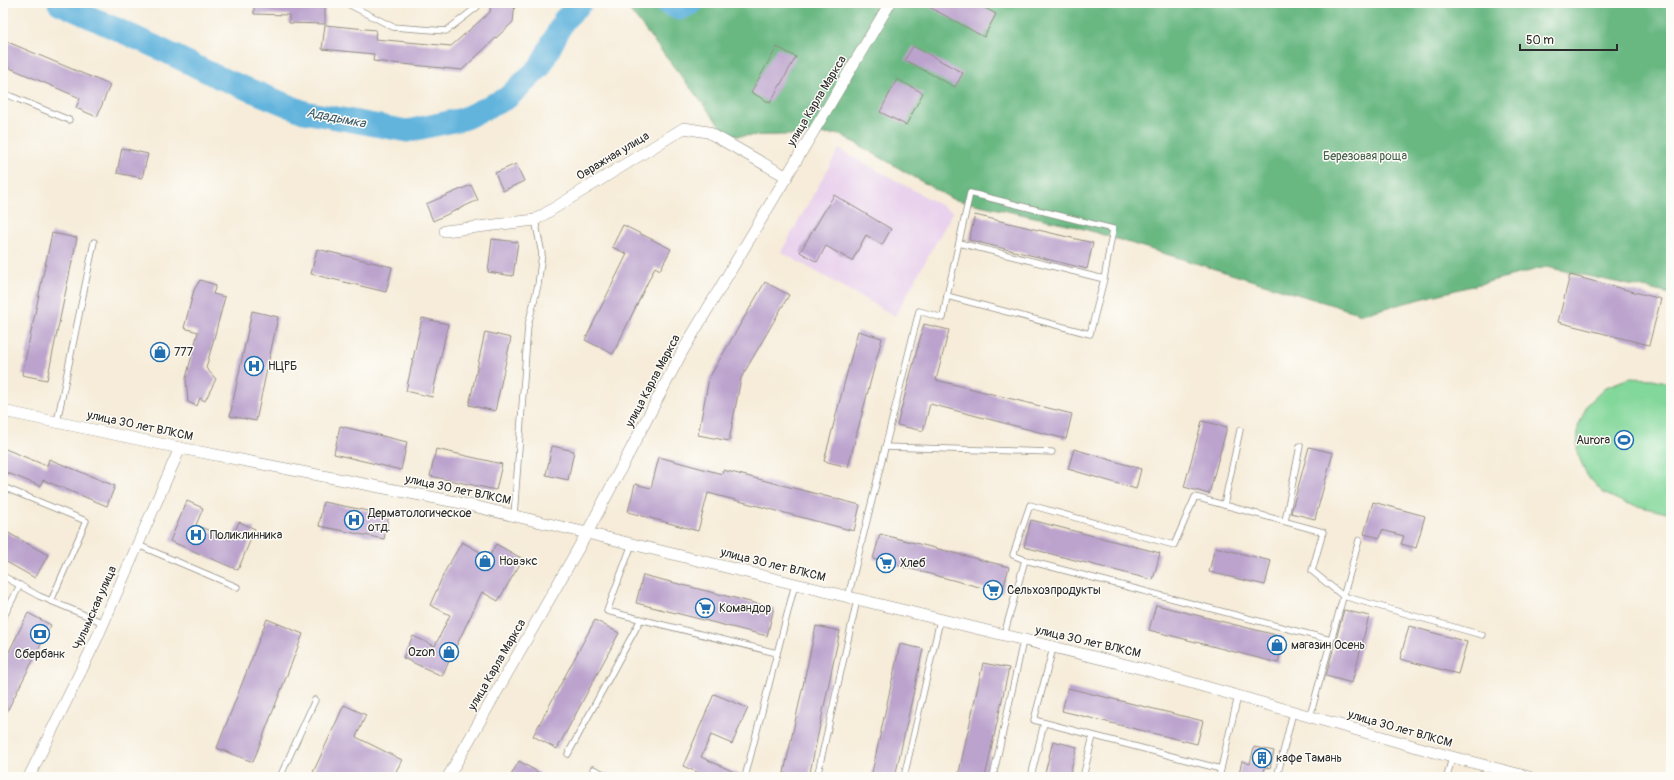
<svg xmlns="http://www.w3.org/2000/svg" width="1674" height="780" viewBox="0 0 1674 780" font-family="Pangolin,sans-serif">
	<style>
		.built { fill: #e9d2ed }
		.green { fill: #82d79a; stroke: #568162 }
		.forest { fill: #69b882; stroke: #4a7256 }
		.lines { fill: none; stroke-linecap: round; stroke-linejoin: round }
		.river { stroke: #62b4dd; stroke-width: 23 }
		.building { fill: #bba3cd }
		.service-casing { stroke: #908c82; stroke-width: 7 }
		.minor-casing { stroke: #908c82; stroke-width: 12 }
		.service { stroke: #fff; stroke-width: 5.5 }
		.minor { stroke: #fff; stroke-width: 11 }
		.labels { text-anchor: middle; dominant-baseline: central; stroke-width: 3; stroke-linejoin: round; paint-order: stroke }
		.street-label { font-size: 12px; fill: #2b2b2b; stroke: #fdfcf7 }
		.park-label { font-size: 12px; fill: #455f4c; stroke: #fdfcf7 }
		.poi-label { font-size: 12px; fill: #2b2b2b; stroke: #fdfcf7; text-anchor: start }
		.water-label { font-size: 13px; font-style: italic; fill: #3e5b69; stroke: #fdfcf7 }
	</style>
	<rect width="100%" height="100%" fill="#fdfcf7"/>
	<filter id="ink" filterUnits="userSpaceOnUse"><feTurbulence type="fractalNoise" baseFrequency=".025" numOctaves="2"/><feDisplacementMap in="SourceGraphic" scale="8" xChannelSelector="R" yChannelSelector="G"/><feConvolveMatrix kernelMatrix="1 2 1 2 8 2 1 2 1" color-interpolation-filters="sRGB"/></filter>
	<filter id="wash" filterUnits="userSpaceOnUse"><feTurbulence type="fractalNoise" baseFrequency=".012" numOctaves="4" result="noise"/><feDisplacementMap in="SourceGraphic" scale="16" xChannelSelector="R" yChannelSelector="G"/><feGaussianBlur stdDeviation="0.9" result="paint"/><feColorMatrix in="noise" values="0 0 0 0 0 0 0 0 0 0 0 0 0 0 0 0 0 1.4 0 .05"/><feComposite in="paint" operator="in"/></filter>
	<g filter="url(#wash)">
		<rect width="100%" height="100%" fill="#f6ecd9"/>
		<polygon class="built" points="839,149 953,212 895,316 781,252"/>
		<polygon class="green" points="1629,378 1653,379 1671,383 1671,514 1625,503 1603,493 1586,474 1577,452 1578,427 1587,405 1606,387"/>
		<polygon class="forest" points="624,3 1671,3 1671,294 1546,267 1362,314 1071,225 952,199 840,134 728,136"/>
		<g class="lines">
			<g class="river">
				<polyline points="59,3 156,47 218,77 304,112 407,131 463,119 507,98 540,67 564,20 581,3"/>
				<polyline points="666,3 679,9 692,3"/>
			</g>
		</g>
		<g id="blocks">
			<g class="building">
				<polygon points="254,3 325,3 325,24 289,23 289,15 254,14"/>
				<polygon points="491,3 515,3 513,22 462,70 373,61 374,54 322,49 325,25 376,30 375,39 451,46 490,12"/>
				<polygon points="922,3 976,3 996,14 984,37"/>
				<polygon points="3,40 110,85 97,117 76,108 80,98 3,65"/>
				<polygon points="913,46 963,73 955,87 905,60"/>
				<polygon points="777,47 796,57 770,103 751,92"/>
				<polygon points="897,79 923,93 906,125 880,112"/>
				<polygon points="122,148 148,154 142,178 117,173"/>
				<polygon points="516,164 524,181 503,191 495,173"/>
				<polygon points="471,185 478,200 433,221 426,204"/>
				<polygon points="834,195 891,229 882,245 866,235 852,261 826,246 817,262 800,252"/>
				<polygon points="975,215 1093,243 1087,269 969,240"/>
				<polygon points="623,225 671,249 660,270 655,267 613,354 585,340 627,254 612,247"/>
				<polygon points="52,233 77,238 47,380 22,375"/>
				<polygon points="492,239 518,242 513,276 488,272"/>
				<polygon points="317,249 392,267 386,292 311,274"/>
				<polygon points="1570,275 1661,299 1649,345 1558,322"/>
				<polygon points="200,280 216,285 213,294 225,297 206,368 216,379 205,401 200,398 197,406 188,402 186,378 198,332 184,328 194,290"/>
				<polygon points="765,282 789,295 741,378 729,441 698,435 709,378"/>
				<polygon points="252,311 278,317 256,421 230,416"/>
				<polygon points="422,318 448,324 432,397 406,391"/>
				<polygon points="924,324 949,330 936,380 1072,414 1066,439 930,404 923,431 897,425"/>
				<polygon points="858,331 882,338 848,467 824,461"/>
				<polygon points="485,332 511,338 495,411 469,405"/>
				<polygon points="1202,421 1227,427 1209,494 1184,487"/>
				<polygon points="340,426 407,442 401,470 334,454"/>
				<polygon points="552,446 574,451 568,480 546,475"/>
				<polygon points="1309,447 1333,453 1315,519 1291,513"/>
				<polygon points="3,448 47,466 49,459 115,486 107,506 43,480 40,486 3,471"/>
				<polygon points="436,449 502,464 496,490 430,476"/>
				<polygon points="1074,449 1141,469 1136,489 1068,469"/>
				<polygon points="659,457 722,474 723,470 860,505 854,531 708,493 698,531 628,512 635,484 651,488"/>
				<polygon points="187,501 203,508 196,525 231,540 239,522 255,529 238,570 170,541"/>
				<polygon points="323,502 389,515 384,539 319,526"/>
				<polygon points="1373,502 1425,516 1416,548 1401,544 1404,536 1382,530 1380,538 1364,534"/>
				<polygon points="1031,520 1160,553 1153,580 1024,547"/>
				<polygon points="3,530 48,555 35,578 3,560"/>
				<polygon points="880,534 1009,567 1002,593 873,559"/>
				<polygon points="462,542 489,557 496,544 523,559 498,601 482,592 442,676 403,658 413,636 435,646 450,615 430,605 445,571"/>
				<polygon points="1215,547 1271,561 1265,585 1209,572"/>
				<polygon points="643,575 774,608 767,636 636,603"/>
				<polygon points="1156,605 1284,637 1278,663 1149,630"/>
				<polygon points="1344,610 1369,616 1352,683 1326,676"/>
				<polygon points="28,613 51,625 3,719 3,664"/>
				<polygon points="267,619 303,634 253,762 217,748"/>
				<polygon points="595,620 619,633 557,749 533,736"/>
				<polygon points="816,626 840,631 809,777 783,777"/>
				<polygon points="1409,626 1467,642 1458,674 1400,659"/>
				<polygon points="900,644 923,649 895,777 871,777"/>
				<polygon points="983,663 1009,668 985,777 958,777"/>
				<polygon points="1068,688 1203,721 1197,744 1062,711"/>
				<polygon points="714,694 748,708 732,744 711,735 701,757 741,775 741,777 708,777 683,766"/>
				<polygon points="344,705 366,715 356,737 402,760 393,777 311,777"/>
				<polygon points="1053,741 1077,747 1069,777 1044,777"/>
				<polygon points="1254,747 1274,751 1270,768 1265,767 1263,777 1238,777 1242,761 1250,764"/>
				<polygon points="519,761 546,777 510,777"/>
			</g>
		</g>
	</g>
	<g filter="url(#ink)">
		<use href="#blocks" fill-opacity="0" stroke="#908c82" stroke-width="1"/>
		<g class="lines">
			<defs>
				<g id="service">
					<polyline points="346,3 393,27 446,31 477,7 477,3"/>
					<polyline points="3,93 69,120"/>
					<polyline points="959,243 1104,279 1090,334 947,296 970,193 1113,229 1104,279"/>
					<polyline points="57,422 94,242"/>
					<polyline points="885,447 1052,452"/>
					<polyline points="3,487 86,521 51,601"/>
					<polyline points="1224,505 1240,430"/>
					<polyline points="514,516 528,325 538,285 542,254 535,220"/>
					<polyline points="1285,521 1300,446"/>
					<polyline points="632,544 607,611 777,653"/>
					<polyline points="138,545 237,587"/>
					<polyline points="1025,560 1331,640"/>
					<polyline points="3,576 39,596 104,623"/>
					<polyline points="848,597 919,311 943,318 947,296"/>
					<polyline points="3,618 20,585"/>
					<polyline points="1004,635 1025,560 1013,555 1030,505 1174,545 1195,497 1323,532 1312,571 1343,596 1482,635"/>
					<polyline points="1053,648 1034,720 1221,769"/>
					<polyline points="1310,716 1359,540"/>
					<polyline points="568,754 641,619"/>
					<polyline points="593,769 610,777"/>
					<polyline points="280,777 315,700"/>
					<polyline points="745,777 795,584"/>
					<polyline points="817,777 857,600"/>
					<polyline points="904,777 940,620"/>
					<polyline points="993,777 1023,641"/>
					<polyline points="1031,777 1044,723"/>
					<polyline points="1083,777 1093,736"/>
					<polyline points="1219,777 1238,696"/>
					<polyline points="1277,777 1293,712"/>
					<polyline points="1447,777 1452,757"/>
				</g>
				<g id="minor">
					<polyline points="445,231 535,220 684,128 708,132 787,177"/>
					<polyline points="3,411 180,448 456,502 587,533 1143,669 1452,757 1529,777"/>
					<polyline points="29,777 96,640 180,448"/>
					<polyline points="448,777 587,533 682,352 890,3"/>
				</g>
			</defs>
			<use href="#service" class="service-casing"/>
			<use href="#minor" class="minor-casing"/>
			<use href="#service" class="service"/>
			<use href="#minor" class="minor"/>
		</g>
	</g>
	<defs>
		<symbol id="shop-ring" viewBox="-11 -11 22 22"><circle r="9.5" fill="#fdfcf7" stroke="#1f6fb2" stroke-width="1.5"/><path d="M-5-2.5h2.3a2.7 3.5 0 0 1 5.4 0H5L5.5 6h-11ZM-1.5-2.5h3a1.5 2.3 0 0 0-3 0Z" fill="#1f6fb2"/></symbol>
		<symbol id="hospital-ring" viewBox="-11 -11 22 22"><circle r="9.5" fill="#fdfcf7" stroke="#1f6fb2" stroke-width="1.5"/><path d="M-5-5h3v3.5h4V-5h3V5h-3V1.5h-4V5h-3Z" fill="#1f6fb2"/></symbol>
		<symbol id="stadium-ring" viewBox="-11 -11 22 22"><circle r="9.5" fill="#fdfcf7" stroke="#1f6fb2" stroke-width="1.5"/><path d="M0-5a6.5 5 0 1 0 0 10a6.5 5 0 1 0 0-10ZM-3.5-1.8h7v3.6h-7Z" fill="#1f6fb2"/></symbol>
		<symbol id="supermarket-ring" viewBox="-11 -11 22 22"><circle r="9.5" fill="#fdfcf7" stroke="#1f6fb2" stroke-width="1.5"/><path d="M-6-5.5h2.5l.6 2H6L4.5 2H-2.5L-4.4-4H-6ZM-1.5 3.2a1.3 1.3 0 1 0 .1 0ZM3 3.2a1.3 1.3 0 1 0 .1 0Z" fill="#1f6fb2"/></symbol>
		<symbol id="bank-ring" viewBox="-11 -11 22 22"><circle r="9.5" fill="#fdfcf7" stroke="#1f6fb2" stroke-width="1.5"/><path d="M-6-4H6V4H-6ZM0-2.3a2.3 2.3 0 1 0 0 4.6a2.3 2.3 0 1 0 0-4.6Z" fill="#1f6fb2"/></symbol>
		<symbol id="building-ring" viewBox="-11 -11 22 22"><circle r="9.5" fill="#fdfcf7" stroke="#1f6fb2" stroke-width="1.5"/><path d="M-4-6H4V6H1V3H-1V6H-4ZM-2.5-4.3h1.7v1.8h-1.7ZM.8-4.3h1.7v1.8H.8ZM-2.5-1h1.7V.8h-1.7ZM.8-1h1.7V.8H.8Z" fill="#1f6fb2"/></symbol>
	</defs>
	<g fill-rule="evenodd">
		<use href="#shop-ring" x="149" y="341" width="22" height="22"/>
		<use href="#hospital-ring" x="243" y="355" width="22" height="22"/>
		<use href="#stadium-ring" x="1613" y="429" width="22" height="22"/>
		<use href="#hospital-ring" x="343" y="509" width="22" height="22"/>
		<use href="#hospital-ring" x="185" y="524" width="22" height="22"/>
		<use href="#shop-ring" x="474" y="550" width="22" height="22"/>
		<use href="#supermarket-ring" x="875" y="552" width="22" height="22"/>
		<use href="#supermarket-ring" x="982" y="579" width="22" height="22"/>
		<use href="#supermarket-ring" x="694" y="597" width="22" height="22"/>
		<use href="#bank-ring" x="29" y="623" width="22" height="22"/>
		<use href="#shop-ring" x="1266" y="634" width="22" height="22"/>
		<use href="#shop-ring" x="438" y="641" width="22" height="22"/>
		<use href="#building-ring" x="1251" y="747" width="22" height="22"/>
	</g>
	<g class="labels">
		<g class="street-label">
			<text transform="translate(817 101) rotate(-59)">улица Карла Маркса</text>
			<text transform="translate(613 156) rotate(-31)">Овражная улица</text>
			<text transform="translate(653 381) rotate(-62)">улица Карла Маркса</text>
			<text transform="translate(140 426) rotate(12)">улица 30 лет ВЛКСМ</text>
			<text transform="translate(458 490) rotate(12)">улица 30 лет ВЛКСМ</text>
			<text transform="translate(773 565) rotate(14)">улица 30 лет ВЛКСМ</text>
			<text transform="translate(95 608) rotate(-66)">Чулымская улица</text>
			<text transform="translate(1088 642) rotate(13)">улица 30 лет ВЛКСМ</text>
			<text transform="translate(497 665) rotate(-60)">улица Карла Маркса</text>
			<text transform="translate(1400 729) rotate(16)">улица 30 лет ВЛКСМ</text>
		</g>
		<g class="park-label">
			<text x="1365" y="156">Березовая роща</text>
		</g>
		<g class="poi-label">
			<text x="174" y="352">777</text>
			<text x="268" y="366">НЦРБ</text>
			<text x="1610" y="440" text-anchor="end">Aurora</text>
			<text x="368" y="513">Дерматологическое<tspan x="368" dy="14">отд.</tspan></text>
			<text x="210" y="535">Поликлинника</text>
			<text x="499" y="561">Новэкс</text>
			<text x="900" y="563">Хлеб</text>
			<text x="1007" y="590">Сельхозпродукты</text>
			<text x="719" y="608">Командор</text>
			<text x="1291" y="645">магазин Осень</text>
			<text x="435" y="652" text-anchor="end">Ozon</text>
			<text x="40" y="654" text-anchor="middle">Сбербанк</text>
			<text x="1276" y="758">кафе Тамань</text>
		</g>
		<g class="water-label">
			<text transform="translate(336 118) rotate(11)">Ададымка</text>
		</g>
	</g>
	<rect width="1674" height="780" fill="none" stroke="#fdfcf7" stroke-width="16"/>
	<path d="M1520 44v6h97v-6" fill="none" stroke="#2b2b2b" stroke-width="2"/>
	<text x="1526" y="44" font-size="12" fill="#2b2b2b" stroke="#fdfcf7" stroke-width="3" paint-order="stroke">50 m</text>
</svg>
